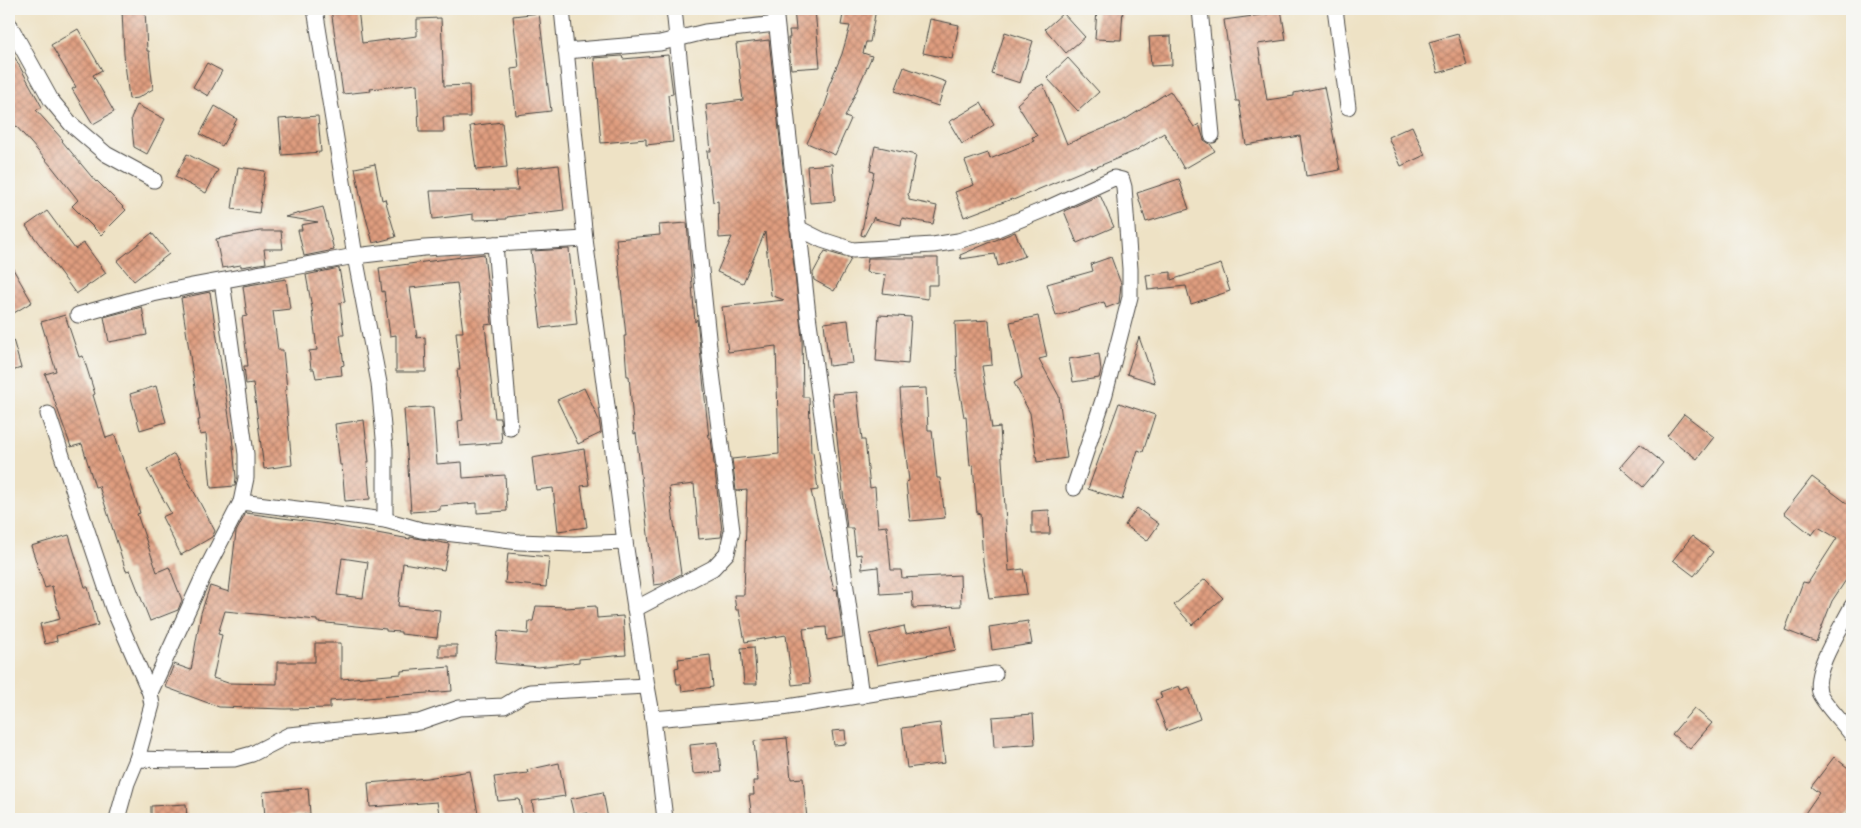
<svg xmlns="http://www.w3.org/2000/svg" width="1861" height="828" viewBox="0 0 1861 828" font-family="'Architects Daughter',sans-serif">
	<style>
		.building { fill: url(#building-cross-hatch); fill-rule: evenodd }
		.lines { fill: none; stroke-linecap: round; stroke-linejoin: round }
		.minor-casing { stroke: #484642; stroke-width: 17 }
		.minor { stroke: #fff; stroke-width: 15 }
	</style>
	<defs>
		<pattern id="building-cross-hatch" width="8" height="8" patternUnits="userSpaceOnUse" patternTransform="scale(1.25)"><rect width="8" height="8" fill="#df9d7f"/><path d="M0 0l8 8M0 8l8-8" fill="none" stroke="#b58068"/></pattern>
	</defs>
	<rect width="100%" height="100%" fill="#f6f6f2"/>
	<filter id="ink" filterUnits="userSpaceOnUse"><feTurbulence type="fractalNoise" baseFrequency=".02" numOctaves="2"/><feDisplacementMap in="SourceGraphic" scale="10" xChannelSelector="R" yChannelSelector="G"/><feConvolveMatrix kernelMatrix="1 2 1 2 8 2 1 2 1" color-interpolation-filters="sRGB"/></filter>
	<filter id="wash" filterUnits="userSpaceOnUse"><feTurbulence type="fractalNoise" baseFrequency=".0096" numOctaves="4" result="noise"/><feDisplacementMap in="SourceGraphic" scale="20" xChannelSelector="R" yChannelSelector="G"/><feGaussianBlur stdDeviation="1.12" result="paint"/><feColorMatrix in="noise" values="0 0 0 0 0 0 0 0 0 0 0 0 0 0 0 0 0 1.4 0 .05"/><feComposite in="paint" operator="in"/></filter>
	<g filter="url(#wash)">
		<rect width="100%" height="100%" fill="#eee2c5"/>
		<g id="blocks">
			<g class="building">
				<polygon points="145,9 147,51 149,51 153,89 138,98 129,99 124,54 122,10"/>
				<polygon points="331,9 358,9 362,43 417,36 417,19 441,18 444,86 469,85 470,117 443,117 444,132 419,132 417,84 370,89 371,91 343,94"/>
				<polygon points="794,9 815,9 820,67 791,69 788,38 790,38 789,30 796,30"/>
				<polygon points="844,9 876,9 870,42 866,42 863,53 872,56 845,117 851,119 835,155 807,143 824,108 829,93 827,92 829,85 842,54 850,26 841,25"/>
				<polygon points="1097,9 1123,9 1121,40 1095,39"/>
				<polygon points="1267,9 1281,9 1286,40 1258,44 1267,100 1294,96 1294,93 1324,87 1340,170 1306,176 1300,136 1246,145 1239,101 1236,101 1224,20 1268,14"/>
				<polygon points="539,13 551,111 516,115 511,69 519,68 513,16"/>
				<polygon points="1063,13 1085,37 1066,53 1045,29"/>
				<polygon points="930,19 959,25 952,59 923,53"/>
				<polygon points="78,29 102,70 93,75 114,112 93,124 72,89 76,87 51,45"/>
				<polygon points="1005,32 1033,41 1020,83 992,74"/>
				<polygon points="1458,34 1467,65 1438,73 1429,42"/>
				<polygon points="1171,36 1172,65 1151,66 1149,37"/>
				<polygon points="769,40 802,338 803,397 809,397 811,453 813,452 818,490 811,491 834,590 837,589 843,637 827,640 826,627 803,629 810,683 792,685 786,635 745,642 739,610 736,610 734,595 744,595 747,490 736,491 732,459 779,454 776,346 728,352 722,307 784,300 771,295 765,232 743,283 717,272 732,237 719,238 718,201 713,202 707,151 711,151 706,105 743,100 736,44"/>
				<polygon points="9,47 42,107 36,110 63,140 62,141 96,182 97,181 126,210 101,235 72,206 78,200 52,167 9,118"/>
				<polygon points="668,55 673,94 668,95 673,142 646,145 646,139 601,143 594,58 622,56 623,59"/>
				<polygon points="1068,58 1099,92 1078,111 1047,78"/>
				<polygon points="207,63 222,71 208,96 193,87"/>
				<polygon points="904,67 946,82 938,106 895,91"/>
				<polygon points="1043,84 1067,144 1126,119 1170,91 1194,127 1199,124 1204,140 1210,144 1215,151 1184,169 1164,133 1135,151 1092,169 1092,167 1013,200 1012,199 964,217 955,192 974,185 965,161 988,153 990,159 1034,141 1032,137 1037,136 1017,104 1034,89"/>
				<polygon points="981,103 994,125 962,144 949,122"/>
				<polygon points="137,105 165,119 147,154 134,147 131,118"/>
				<polygon points="215,106 237,119 222,146 200,134"/>
				<polygon points="318,116 321,152 282,155 279,119"/>
				<polygon points="502,122 507,167 476,170 470,126"/>
				<polygon points="1412,126 1425,155 1401,166 1388,137"/>
				<polygon points="875,146 916,155 908,195 909,196 909,200 937,206 933,224 902,218 901,225 874,219 874,217 864,236 861,235 874,172 870,171"/>
				<polygon points="187,154 218,170 206,193 175,177"/>
				<polygon points="375,164 382,200 385,199 396,237 373,243 361,200 355,168"/>
				<polygon points="832,164 835,201 810,203 807,166"/>
				<polygon points="559,165 564,210 507,217 507,219 473,220 473,214 433,219 430,191 518,190 516,170"/>
				<polygon points="238,167 265,171 259,213 232,209"/>
				<polygon points="1179,179 1189,209 1146,222 1137,193"/>
				<polygon points="1100,195 1114,227 1077,243 1064,211"/>
				<polygon points="323,207 334,250 304,256 298,230 302,230 301,225 318,222 285,217"/>
				<polygon points="47,211 75,249 84,243 106,273 76,294 26,226"/>
				<polygon points="687,223 695,322 697,319 709,438 711,438 722,531 721,537 699,539 694,484 669,487 681,574 662,584 654,585 636,433 634,434 629,376 627,376 624,336 626,336 616,239 660,235 659,225"/>
				<polygon points="260,231 281,231 283,249 264,249 266,263 241,267 241,265 222,268 216,239"/>
				<polygon points="1015,232 1025,256 998,266 995,254 961,259 960,255"/>
				<polygon points="152,233 169,254 134,281 117,261"/>
				<polygon points="569,249 577,324 541,328 531,251"/>
				<polygon points="825,251 851,259 834,291 814,280 813,273"/>
				<polygon points="484,254 492,324 485,325 495,418 500,418 502,443 460,446 458,421 463,420 457,370 460,370 456,332 463,332 457,283 410,288 417,338 425,337 426,372 396,372 396,335 390,336 384,291 382,292 379,268"/>
				<polygon points="1111,257 1121,284 1119,303 1106,308 1104,302 1056,316 1047,284 1093,271 1091,264"/>
				<polygon points="868,258 938,258 938,285 928,285 928,299 883,293 886,275 866,272"/>
				<polygon points="9,262 32,302 9,316"/>
				<polygon points="1221,264 1230,291 1191,304 1186,286 1148,290 1146,275 1171,272 1171,280"/>
				<polygon points="339,268 345,302 340,303 344,335 340,335 344,365 341,366 342,375 316,378 314,369 311,369 309,351 317,350 312,308 306,275"/>
				<polygon points="286,279 290,309 273,311 278,350 283,350 287,389 285,390 292,465 264,469 253,383 246,384 244,366 248,366 242,317 247,316 243,286"/>
				<polygon points="210,292 232,436 236,478 235,486 211,488 206,434 200,435 198,420 200,420 181,298"/>
				<polygon points="142,307 147,335 109,342 104,317"/>
				<polygon points="65,315 79,357 83,356 95,394 93,395 106,438 115,435 140,513 137,514 157,572 169,567 182,600 178,610 150,621 130,570 126,571 99,486 95,487 82,444 71,447 45,374 56,371 41,322"/>
				<polygon points="879,315 911,317 908,364 876,361"/>
				<polygon points="1038,316 1047,357 1039,359 1059,396 1067,458 1037,462 1030,413 1014,383 1022,378 1010,322"/>
				<polygon points="848,320 853,363 829,366 824,323"/>
				<polygon points="989,320 992,365 982,366 992,428 1000,427 1009,571 1023,569 1027,594 989,598 983,561 980,513 977,514 973,465 970,466 966,417 964,417 957,376 955,322"/>
				<polygon points="12,336 21,368 9,372 9,337"/>
				<polygon points="1139,337 1155,383 1127,374"/>
				<polygon points="1099,354 1101,370 1099,378 1073,382 1069,359"/>
				<polygon points="156,386 166,422 140,430 130,394"/>
				<polygon points="584,388 599,420 601,433 578,444 557,400"/>
				<polygon points="926,388 928,430 932,430 937,478 940,478 945,518 910,521 906,482 909,481 902,421 900,389"/>
				<polygon points="857,392 862,440 865,440 870,488 875,487 878,527 887,526 891,570 901,570 902,578 960,575 961,606 913,608 912,592 880,594 878,567 862,569 861,554 856,555 853,528 847,528 832,394"/>
				<polygon points="1119,403 1155,415 1143,452 1138,450 1122,500 1088,489"/>
				<polygon points="433,407 437,464 462,462 463,478 505,475 507,511 477,513 477,503 440,506 440,510 411,512 404,409"/>
				<polygon points="1684,414 1714,437 1697,459 1667,436"/>
				<polygon points="364,420 369,462 367,462 370,499 345,501 342,465 340,465 335,424"/>
				<polygon points="1640,444 1663,463 1643,487 1620,467"/>
				<polygon points="584,449 589,485 581,486 587,527 558,531 553,488 536,490 532,458"/>
				<polygon points="174,454 215,531 212,537 181,555 162,517 171,513 147,470"/>
				<polygon points="1812,477 1852,507 1852,571 1832,601 1816,642 1785,630 1803,582 1808,583 1837,538 1818,527 1812,535 1784,513"/>
				<polygon points="1137,508 1159,524 1147,541 1125,525"/>
				<polygon points="1049,510 1050,534 1032,534 1032,511"/>
				<path d="M246,513l81,11 83,15v-2l39,7 -5,26 -41,-7 -5,43 42,4 -3,28 -36,-4v-2l-15,-1v-2l-69,-7v-2l-92,-9 -7,23 4,1 -9,43 15,5 49,1v-22h38v-19h26v36l60,-5v-3l49,-4 2,24 -122,10v7l-45,1 -66,-2 -54,-20 9,-23 17,6 10,-57 9,-27 19,6 7,-60zM342,558l26,4 -5,36 -26,-3z"/>
				<polygon points="69,535 85,587 88,587 98,625 56,636 57,641 45,644 40,624 60,619 52,586 45,588 31,546"/>
				<polygon points="1692,536 1713,552 1694,576 1673,560"/>
				<polygon points="508,553 549,557 546,587 505,583"/>
				<polygon points="1205,579 1223,598 1192,625 1174,605"/>
				<polygon points="536,606 565,607 565,608 596,606 597,618 623,616 626,655 579,659 579,662 538,667 495,663 498,631 528,634 529,621 533,621"/>
				<polygon points="1028,621 1032,644 992,650 989,627"/>
				<polygon points="951,625 956,650 877,665 870,634 904,626 906,634"/>
				<rect x="439" y="645" width="18" height="12"/>
				<polygon points="754,647 757,684 744,684 741,648"/>
				<polygon points="710,655 713,687 682,691 681,684 677,684 675,668 679,667 678,659"/>
				<polygon points="1179,686 1181,690 1189,687 1200,719 1167,731 1155,700 1162,698 1160,693"/>
				<polygon points="1694,708 1712,723 1690,749 1672,734"/>
				<polygon points="1033,714 1035,744 994,747 992,717"/>
				<polygon points="940,723 945,763 907,768 902,728"/>
				<polygon points="845,730 846,744 834,745 832,731"/>
				<polygon points="787,738 791,779 803,778 807,819 752,819 749,795 754,795 753,781 758,781 754,741"/>
				<polygon points="718,742 721,772 693,774 690,745"/>
				<polygon points="1834,757 1852,771 1852,807 1843,819 1801,819 1819,793 1811,787"/>
				<polygon points="559,763 565,796 532,801 535,819 523,819 519,799 498,801 494,777 528,773 527,770"/>
				<polygon points="470,771 479,819 440,819 437,802 370,807 368,783 427,778"/>
				<polygon points="308,788 310,814 265,817 263,792"/>
				<polygon points="603,792 608,819 588,819 588,813 574,816 570,799"/>
				<polygon points="186,804 187,819 151,819 151,806"/>
			</g>
		</g>
	</g>
	<g filter="url(#ink)">
		<use href="#blocks" fill-opacity="0" stroke="#484642" stroke-width="1"/>
		<g class="lines">
			<defs>
				<g id="minor">
					<polyline points="315,9 355,256 379,383 385,449 385,520"/>
					<polyline points="562,9 585,239 625,542 647,686 653,719 665,819"/>
					<polyline points="775,9 808,315 861,696"/>
					<polyline points="1200,9 1212,135"/>
					<polyline points="1335,9 1348,107"/>
					<polyline points="9,24 51,100 71,124 106,154 154,180"/>
					<polyline points="566,51 660,43 705,32 776,24"/>
					<polyline points="798,228 822,240 853,250 933,245 958,241 997,229 1048,208 1114,178 1122,180 1124,187 1130,269 1130,297 1105,394 1074,488"/>
					<polyline points="495,244 510,428"/>
					<polyline points="78,315 153,294 192,286 355,256 424,248 585,239"/>
					<polyline points="48,414 113,608 150,693 152,705 137,759"/>
					<polyline points="241,502 385,520 421,530 519,542 574,544 625,542"/>
					<path d="M1852,606c-10,21 -39,63 -33,86 3,10 26,33 33,43"/>
					<polyline points="635,609 713,568 727,553 732,531 710,357 674,9"/>
					<polyline points="150,693 208,566 241,502 246,478 246,454 222,281"/>
					<polyline points="653,719 781,708 995,674"/>
					<polyline points="117,819 127,783 137,759 175,760 234,759 252,754 289,735 419,722 459,708 504,706 522,695 530,692 647,686"/>
				</g>
			</defs>
			<use href="#minor" class="minor-casing"/>
			<use href="#minor" class="minor"/>
		</g>
	</g>
	<rect width="1861" height="828" fill="none" stroke="#f6f6f2" stroke-width="30"/>
</svg>
